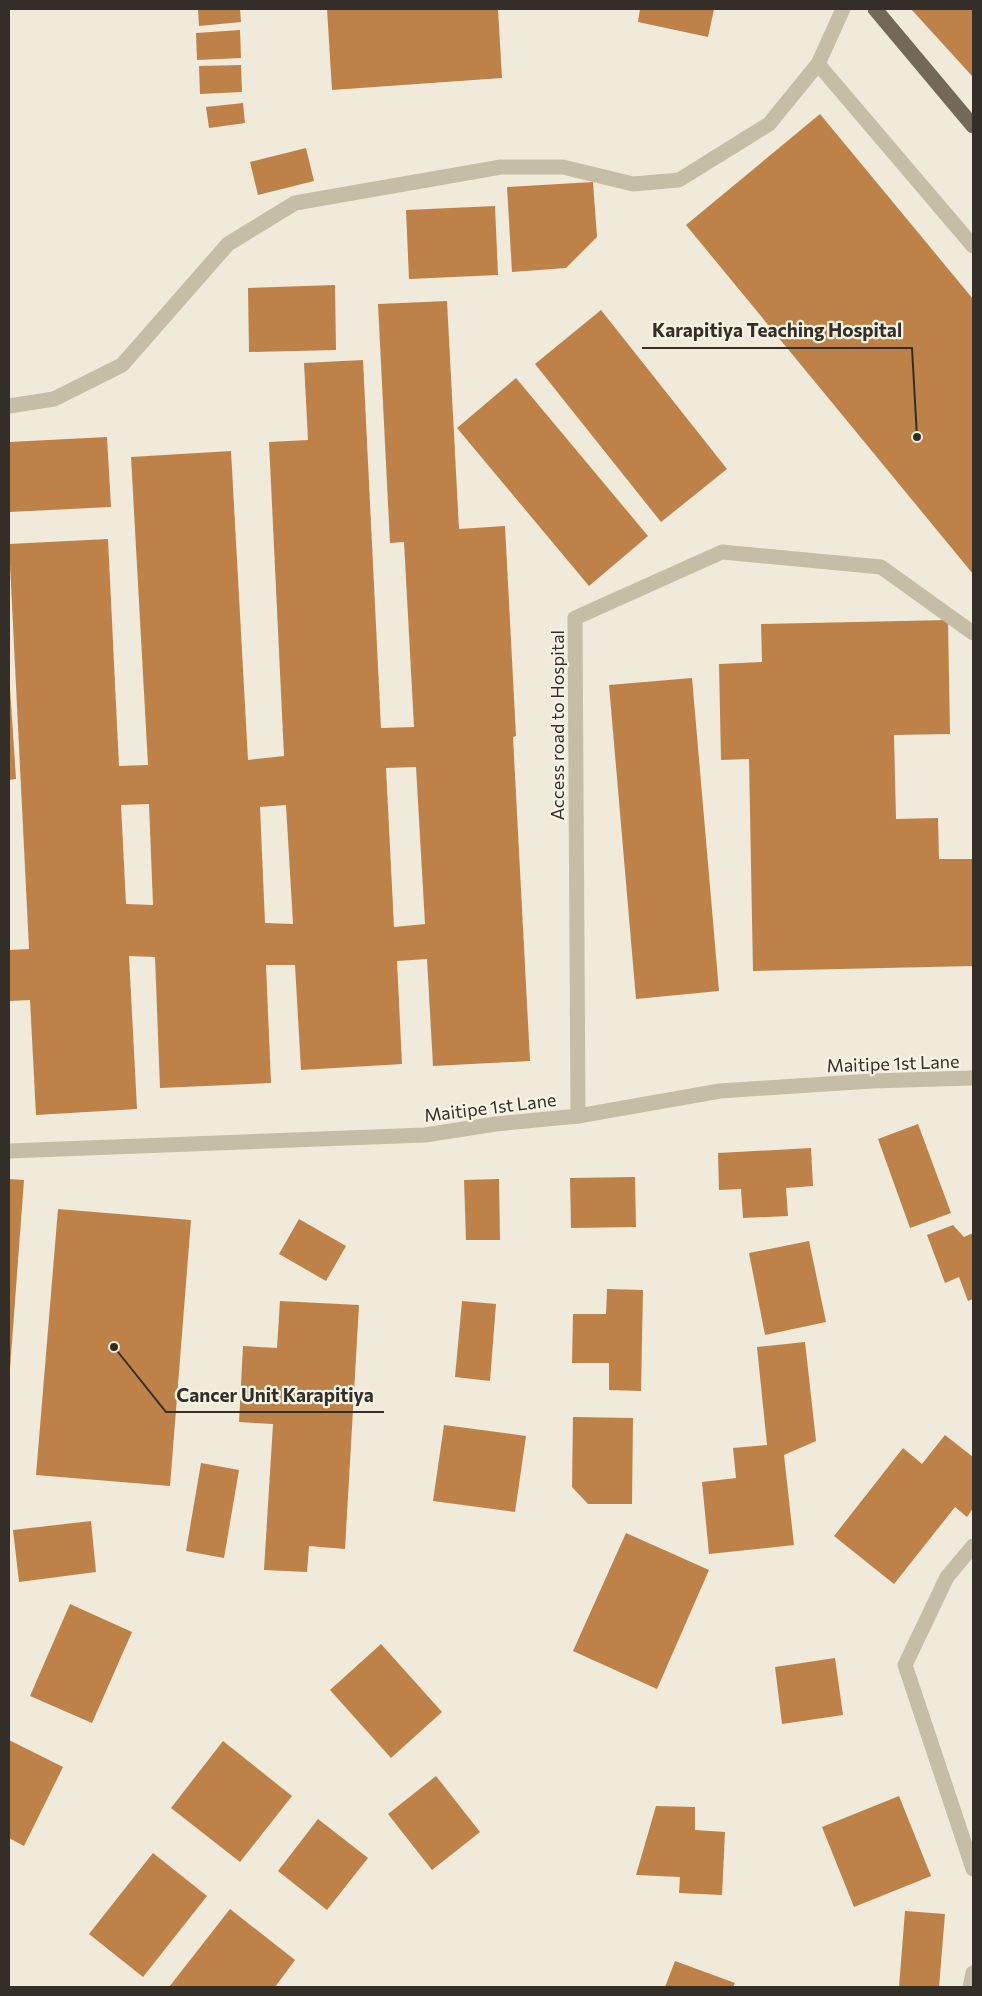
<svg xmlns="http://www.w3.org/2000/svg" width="982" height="1996" viewBox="0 0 982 1996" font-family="Commissioner,sans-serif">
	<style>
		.building { fill: #be8249; fill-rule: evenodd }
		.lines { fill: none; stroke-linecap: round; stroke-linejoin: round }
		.minor { stroke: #c6bda6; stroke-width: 15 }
		.major { stroke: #746958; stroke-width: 15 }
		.labels { text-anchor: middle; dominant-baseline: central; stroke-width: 4.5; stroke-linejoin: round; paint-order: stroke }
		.street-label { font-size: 18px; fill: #332e27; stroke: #f8f4e5 }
		.leader { fill: none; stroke: #332e27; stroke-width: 2 }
		.callout-dot { fill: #332e27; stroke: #f8f4e5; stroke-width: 2 }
		.callout-label { font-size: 19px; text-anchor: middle; font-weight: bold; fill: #332e27; stroke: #f8f4e5; stroke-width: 4.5; stroke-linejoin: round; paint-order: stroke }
	</style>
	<rect width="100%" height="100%" fill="#efead9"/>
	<g class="building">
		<polygon points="198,9 240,9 241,22 199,26"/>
		<polygon points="327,9 498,9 502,78 332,90"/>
		<polygon points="640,9 714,9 708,37 638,22"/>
		<polygon points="911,9 973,9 973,77"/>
		<polygon points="240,30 241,58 197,60 196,33"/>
		<polygon points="241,65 242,92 200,94 199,66"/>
		<polygon points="243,103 245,123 209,128 206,107"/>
		<polygon points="820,114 973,299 973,574 686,225"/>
		<polygon points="306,148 314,181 258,195 250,162"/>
		<polygon points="593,182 597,237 566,268 512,272 507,187"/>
		<polygon points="495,206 498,275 409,279 406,210"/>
		<polygon points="335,285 336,350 249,352 248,288"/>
		<path d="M447,301l12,228 46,-3 11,210 -3,1 17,324 -97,5 -6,-107 -30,2 5,103 -101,6 -6,-105h-29l5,118 -111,5 -5,-131 -26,-1 8,153 -101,6 -6,-115 -21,1v-51l20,-1 -20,-405 99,-5 11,227 29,-1 -17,-308 100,-6 17,309 36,-4 -15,-314 39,-2 -4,-77 59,-3 18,368 33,-1 -10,-185 -14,1 -12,-239zM416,767l9,157 -31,3 -8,-159zM149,804l4,101 -27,-1 -5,-99zM286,805l7,119 -28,-1 -5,-116z"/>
		<polygon points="601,310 727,469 661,522 535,364"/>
		<polygon points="516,378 648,536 589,586 457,428"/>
		<polygon points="107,437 111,507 9,512 9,442"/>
		<polygon points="948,620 950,734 894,735 896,819 938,818 939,859 973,859 973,966 753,971 749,759 721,760 719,664 762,662 761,624"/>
		<polygon points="9,672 16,779 9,780"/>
		<polygon points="692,678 719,991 636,999 609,685"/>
		<polygon points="918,1124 951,1213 910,1228 878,1139"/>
		<polygon points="811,1148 813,1186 786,1188 788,1216 743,1218 741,1189 719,1190 718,1153"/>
		<polygon points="635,1177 636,1227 571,1228 570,1178"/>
		<polygon points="9,1179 24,1180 10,1369 9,1369"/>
		<polygon points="499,1179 500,1240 466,1240 464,1180"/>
		<polygon points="58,1209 191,1220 170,1486 36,1475"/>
		<polygon points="299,1219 346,1246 326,1281 279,1254"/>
		<polygon points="953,1225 964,1237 973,1233 973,1299 968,1301 959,1277 945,1283 927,1235"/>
		<polygon points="809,1241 826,1322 765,1335 749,1253"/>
		<polygon points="607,1289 643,1290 641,1391 609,1390 609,1363 572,1363 573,1314 606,1314"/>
		<polygon points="280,1301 359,1305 345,1549 309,1546 307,1572 264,1570 273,1424 239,1422 243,1346 277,1348"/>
		<polygon points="462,1301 496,1304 490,1381 455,1377"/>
		<polygon points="805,1342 816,1441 784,1455 794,1545 709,1554 702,1482 736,1478 733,1448 767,1445 757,1347"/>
		<polygon points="573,1417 633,1418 632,1504 588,1504 572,1487"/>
		<polygon points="444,1425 526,1436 515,1512 433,1501"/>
		<polygon points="945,1435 973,1457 973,1508 967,1517 955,1507 894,1584 834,1536 903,1448 922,1464"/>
		<polygon points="201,1463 239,1470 224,1558 186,1551"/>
		<polygon points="91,1521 96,1572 19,1582 13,1530"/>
		<polygon points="626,1533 709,1570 657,1689 573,1651"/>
		<polygon points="70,1604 132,1632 92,1723 30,1696"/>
		<polygon points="381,1644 442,1712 391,1758 330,1690"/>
		<polygon points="835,1658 843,1715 782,1724 775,1667"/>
		<polygon points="9,1740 63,1767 24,1846 9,1838"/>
		<polygon points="223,1741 292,1796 240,1862 171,1808"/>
		<polygon points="436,1776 480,1832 432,1870 388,1814"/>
		<polygon points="899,1796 931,1876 854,1907 822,1827"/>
		<polygon points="656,1806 695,1807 695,1830 725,1832 722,1895 679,1893 680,1877 636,1875"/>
		<polygon points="318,1819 368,1858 327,1910 278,1871"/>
		<polygon points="153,1853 207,1896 143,1977 89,1934"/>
		<polygon points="230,1909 295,1960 275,1987 169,1987"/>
		<polygon points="905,1911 945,1914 939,1987 899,1987"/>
		<polygon points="675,1961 735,1983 733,1987 665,1987"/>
	</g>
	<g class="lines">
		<g class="minor">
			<polyline points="818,64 973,246"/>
			<polyline points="9,406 54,399 122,365 228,244 295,203 501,167 563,167 633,184 679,180 769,124 818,64 843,9"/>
			<polyline points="578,1116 575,618 722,552 881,567 973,633"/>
			<polyline points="9,1151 425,1135 496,1124 578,1116 720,1091 872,1081 973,1078"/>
			<polyline points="973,1546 947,1577 905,1665 973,1869"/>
			<polyline points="970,1987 973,1973"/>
		</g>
		<polyline class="major" points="875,9 973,126"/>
	</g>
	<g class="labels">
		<g class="street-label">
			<text transform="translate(557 725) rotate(-90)">Access road to Hospital</text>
			<text transform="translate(893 1063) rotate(-2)">Maitipe 1st Lane</text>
			<text transform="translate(490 1107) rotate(-7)">Maitipe 1st Lane</text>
		</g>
	</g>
	<path class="leader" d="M917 437L912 348H642M114 1347L166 1412H384"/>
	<g class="callout-dot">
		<circle cx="917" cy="437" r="5"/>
		<circle cx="114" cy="1347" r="5"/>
	</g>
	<g class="callout-label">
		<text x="777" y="337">Karapitiya Teaching Hospital</text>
		<text x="275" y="1402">Cancer Unit Karapitiya</text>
	</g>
	<rect width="982" height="1996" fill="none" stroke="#332e27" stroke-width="20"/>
</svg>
